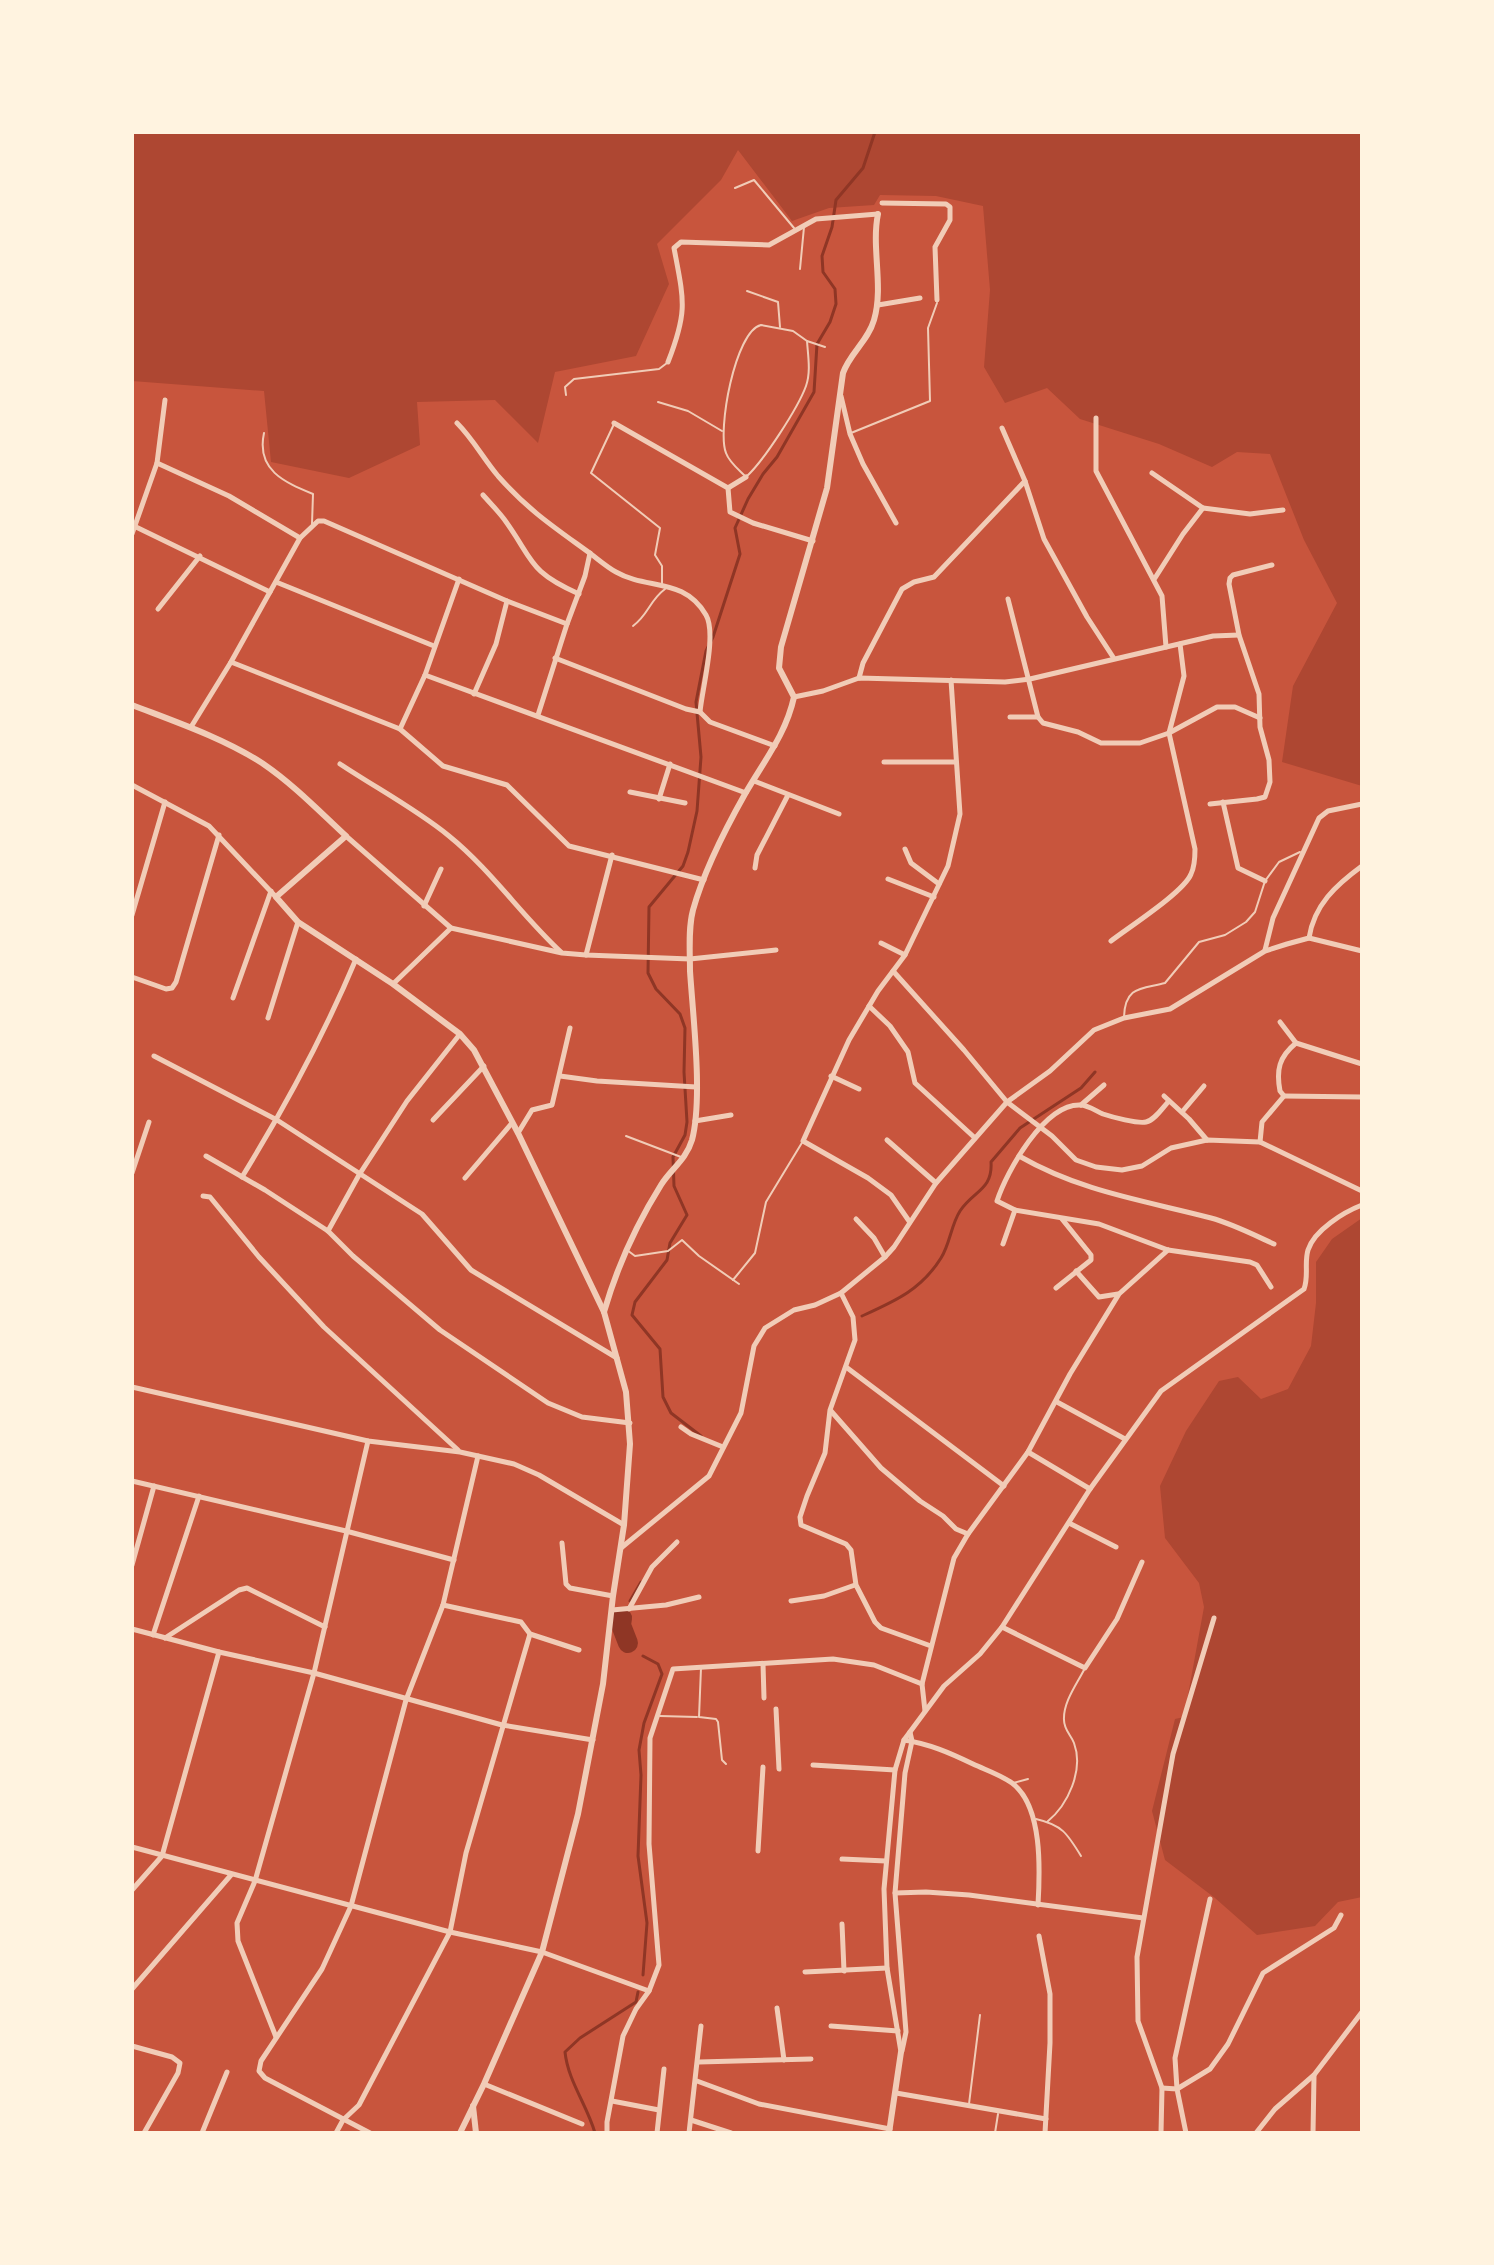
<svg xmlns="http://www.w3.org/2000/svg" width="1494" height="2265" viewBox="0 0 1494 2265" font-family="Raleway,sans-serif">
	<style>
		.green { fill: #ae4732 }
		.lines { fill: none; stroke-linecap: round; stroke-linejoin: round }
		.stream { stroke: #8f3625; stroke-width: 3 }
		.river { stroke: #8f3625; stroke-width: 20 }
		.service { stroke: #f1ccb7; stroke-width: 2 }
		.minor { stroke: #f1ccb7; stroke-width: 5 }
		.tertiary { stroke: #f1ccb7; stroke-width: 6 }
	</style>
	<rect width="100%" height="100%" fill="#c8553d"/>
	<g class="green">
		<polygon points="132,132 1362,132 1362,786 1282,762 1293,686 1337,603 1304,540 1270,454 1237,452 1212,467 1159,444 1080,419 1047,388 1005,403 984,367 990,290 983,206 936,196 880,195 874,205 829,208 792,221 738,150 721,180 657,244 669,284 636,356 555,372 538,443 495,400 417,402 420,445 349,478 271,462 264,391 132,381"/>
		<polygon points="1362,1218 1362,1897 1338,1902 1315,1926 1257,1935 1215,1898 1165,1860 1152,1811 1175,1719 1184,1717 1204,1607 1199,1583 1165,1538 1160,1486 1186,1431 1219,1381 1238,1377 1261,1399 1288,1389 1311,1346 1316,1303 1316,1262 1332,1239"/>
	</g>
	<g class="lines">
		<g class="stream">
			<path d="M862,1316c33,-15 59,-26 79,-58 9,-14 10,-33 19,-47 13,-20 33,-21 31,-49l29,-34 61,-40 14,-16"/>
			<polyline points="701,1436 671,1413 663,1397 660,1349 632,1315 635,1302 667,1260 670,1243 687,1215 674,1186 673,1157 685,1135 687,1122 684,1072 685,1028 680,1014 656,989 648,973 649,907 683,866 688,852 697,811 701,757 696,702 706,651 713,637 740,554 735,528 748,499 763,474 777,457 814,392 817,344 830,322 836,304 835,289 823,272 822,256 832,227 836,200 863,168 875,132"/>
			<polyline points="630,1601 641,1582"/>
			<polyline points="643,1975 647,1923 638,1856 641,1775 639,1750 644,1723 662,1674 658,1664 643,1656"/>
			<path d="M595,2133c-8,-28 -27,-52 -30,-81l15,-14 56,-36 2,-10"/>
		</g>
		<polyline class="river" points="622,1618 621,1625 628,1643"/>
		<g class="service">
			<polyline points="735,188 754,180 794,228"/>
			<polyline points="800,269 804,227"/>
			<polyline points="747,291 778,302 780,327"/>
			<path d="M807,341c1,15 4,31 -1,45 -8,22 -43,76 -60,91 -7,-7 -17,-15 -20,-24 -9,-22 9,-122 35,-128l32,6 14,10 18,6"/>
			<polyline points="566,395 565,387 574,379 659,369 667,363"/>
			<polyline points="658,402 688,411 722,431"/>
			<polyline points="614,424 591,473 660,528 655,555 662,566 662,583"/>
			<path d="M264,433c-8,37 20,49 49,61l-1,30"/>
			<polyline points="851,433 930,401 928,328 937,303"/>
			<path d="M633,626c16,-12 16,-25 32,-37"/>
			<path d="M1124,1017c1,-32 19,-28 41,-34l34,-41 26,-7 21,-13 9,-10 10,-31 14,-19 21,-10"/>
			<polyline points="626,1136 681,1157"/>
			<polyline points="627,1250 635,1256 668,1251 682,1240 699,1256 739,1284"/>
			<polyline points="733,1280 755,1253 766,1202 803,1141"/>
			<polyline points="701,1668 699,1717 716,1719 718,1722 722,1760 726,1764"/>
			<polyline points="660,1716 697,1717"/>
			<polyline points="1013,1783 1028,1779"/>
			<path d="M1036,1819c26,6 31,14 45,37"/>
			<path d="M1047,1822c21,-17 37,-52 27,-79 -3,-8 -10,-13 -10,-23 -1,-18 13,-36 21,-52"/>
			<polyline points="969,2104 980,2015"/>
			<polyline points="995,2133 998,2114"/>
		</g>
		<g class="minor">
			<polyline points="882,203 946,204 950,207 950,220 935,247 937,300"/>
			<polyline points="878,305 920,298"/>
			<path d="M668,362c20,-51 16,-61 6,-114l7,-6 88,3 47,-26 62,-5"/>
			<polyline points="841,396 850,434 863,464 896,523"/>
			<polyline points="1096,418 1096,471 1162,596 1166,647"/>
			<path d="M457,423c16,16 26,35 41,53 31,35 56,51 93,78 8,6 16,13 25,18 31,18 68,5 90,43 11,19 -4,74 -6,97"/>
			<polyline points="614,423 728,488 730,512 753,523 813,541"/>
			<polyline points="1002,428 1025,481 1044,539 1087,617 1113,657"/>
			<polyline points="157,463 229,496 300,538"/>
			<polyline points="1152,473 1203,508"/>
			<polyline points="728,488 746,477"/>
			<path d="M483,495c7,8 15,16 21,24 30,41 23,52 75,75"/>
			<polyline points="136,527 270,592"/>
			<polyline points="132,534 157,463 165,400"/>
			<polyline points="1155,578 1183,534 1203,508 1250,514 1283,510"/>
			<polyline points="276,582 434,646"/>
			<polyline points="1008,599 1038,717 1043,723 1078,732 1101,743 1140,743 1169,733 1217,707 1235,707 1260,718"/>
			<polyline points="158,609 200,556"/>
			<polyline points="555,658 686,709 700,712 710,722 775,746"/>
			<polyline points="231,662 400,729 443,766 507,785 569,846 704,880"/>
			<polyline points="425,675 746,793"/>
			<polyline points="859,678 863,663 902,589 914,582 934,577 1025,481"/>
			<polyline points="474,694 496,644 507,601"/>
			<polyline points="794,697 823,691 859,678 1005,682 1030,679 1213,636 1239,635"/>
			<polyline points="538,715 567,624 585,576 590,553"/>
			<polyline points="1010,717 1038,717"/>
			<polyline points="191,727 231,662 300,538 318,521 324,521 507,601 567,624"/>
			<polyline points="400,729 425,675 459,579"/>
			<polyline points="884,762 956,762"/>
			<path d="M340,764c36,24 76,45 109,72 42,34 73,80 112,116"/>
			<polyline points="754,781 839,814"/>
			<polyline points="132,785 209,826 276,897"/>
			<polyline points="630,792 685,803"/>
			<polyline points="659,799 670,764"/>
			<polyline points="1223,802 1238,868 1265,881"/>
			<polyline points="1210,804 1257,799 1265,797 1270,782 1269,760 1260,727 1259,694 1239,635 1229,584 1230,578 1233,575 1272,565"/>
			<polyline points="346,836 451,928 562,953 586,955 690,959 776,950"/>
			<polyline points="905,849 911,863 939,884"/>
			<polyline points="755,868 757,855 788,795"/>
			<polyline points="888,879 934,897"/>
			<polyline points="424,906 441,869"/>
			<polyline points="132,915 165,802"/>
			<path d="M1309,938c5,-33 27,-53 53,-72"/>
			<path d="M1111,941c18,-14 73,-49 80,-67 4,-8 4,-17 4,-25l-26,-116 15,-57 -4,-32"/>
			<polyline points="881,943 905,955"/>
			<polyline points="1265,950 1273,918 1319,818 1328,811 1362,804"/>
			<polyline points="586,955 612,855"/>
			<polyline points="893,971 964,1050 1007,1102 1052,1136 1076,1160 1096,1167 1122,1170 1142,1166 1171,1148 1207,1140 1260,1142 1362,1191"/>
			<polyline points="132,977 166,989 172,988 176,982 219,835"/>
			<polyline points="393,984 451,928"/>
			<polyline points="233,998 271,891"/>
			<polyline points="869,1006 890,1026 908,1052 915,1083 975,1138"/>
			<polyline points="268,1018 298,922"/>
			<polyline points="1280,1022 1296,1043"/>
			<polyline points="154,1056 277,1120 422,1214 471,1270 617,1358"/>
			<polyline points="560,1076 597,1081 696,1087"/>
			<polyline points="831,1076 859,1089"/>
			<polyline points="1164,1096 1189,1119 1207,1140"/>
			<polyline points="1284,1096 1362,1097"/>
			<path d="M1169,1101c-6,6 -14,19 -23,21 -8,2 -34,-5 -43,-8 -7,-3 -15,-9 -23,-9 -36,-1 -73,66 -83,96l18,9 84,14 69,26 82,12 7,3 14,22"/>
			<polyline points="1081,1105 1104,1085"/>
			<polyline points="1182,1112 1204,1086"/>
			<polyline points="433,1120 484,1066"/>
			<polyline points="695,1121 731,1115"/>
			<polyline points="518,1133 532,1110 552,1105 570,1028"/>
			<polyline points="887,1140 936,1183"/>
			<path d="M1260,1142l2,-20 22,-26 -4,-5c-4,-21 -1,-34 16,-48l66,21"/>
			<polyline points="206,1156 265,1190 328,1231 353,1256 440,1330 548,1403 582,1417 630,1423"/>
			<path d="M1019,1156c63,36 123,44 192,62 22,6 43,17 63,26"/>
			<polyline points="132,1173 149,1122"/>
			<path d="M242,1177c43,-70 82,-142 114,-218"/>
			<polyline points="465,1178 512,1123"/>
			<polyline points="203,1196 210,1197 259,1257 324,1327 458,1450"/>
			<polyline points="856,1219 874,1238 885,1257"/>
			<polyline points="909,1221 891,1195 868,1178 803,1141 849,1040 878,991 905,955 948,866 960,814 951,680"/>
			<polyline points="328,1231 359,1175 407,1101 460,1034"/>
			<polyline points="1003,1244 1015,1210"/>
			<polyline points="1076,1271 1099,1297 1118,1294"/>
			<polyline points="1056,1288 1091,1260 1091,1255 1062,1219"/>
			<polyline points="841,1293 853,1317 855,1340 830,1410 825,1453 807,1496 800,1517 801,1525 846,1544 851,1550 856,1585 875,1622 881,1628 931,1646"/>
			<polyline points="846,1367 1004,1486"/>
			<polyline points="132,1387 368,1441 460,1452 514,1464 539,1475 624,1525"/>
			<polyline points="1057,1402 1125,1439"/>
			<polyline points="831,1411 881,1468 920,1501 943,1516 956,1529 968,1534"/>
			<polyline points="681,1427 691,1434 723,1447"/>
			<polyline points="1028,1452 1090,1489"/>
			<polyline points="132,1481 346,1531 454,1560"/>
			<polyline points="1069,1523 1116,1547"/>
			<polyline points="562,1543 566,1584 570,1588 613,1596"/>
			<polyline points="621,1548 709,1476 741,1413 754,1346 765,1328 794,1310 815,1305 841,1293 885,1257 894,1247 936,1183 1007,1102 1050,1071 1094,1030 1124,1018 1170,1009 1265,951 1287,944 1309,938 1362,951"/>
			<polyline points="132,1565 154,1486"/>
			<polyline points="791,1601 824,1596 855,1585"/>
			<polyline points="443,1605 521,1622 530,1634 579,1650"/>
			<polyline points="629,1609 652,1567 677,1542"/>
			<polyline points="612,1610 666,1605 699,1597"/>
			<polyline points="1002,1627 1085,1668 1117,1619 1142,1562"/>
			<polyline points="132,1629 219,1652 314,1673 502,1725 593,1740"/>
			<polyline points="153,1635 199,1496"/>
			<polyline points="165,1638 239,1590 247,1588 325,1627"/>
			<polyline points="763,1664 764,1698"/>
			<polyline points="776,1709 779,1769"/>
			<polyline points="925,1711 922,1684 954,1558 968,1534 1028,1452 1070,1374 1119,1294 1168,1250"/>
			<path d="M904,1740c26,4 46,13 69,24 13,6 28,11 39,19 31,23 28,88 26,122"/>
			<polyline points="813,1765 895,1770"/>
			<polyline points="132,1847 450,1932 542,1952 649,1991"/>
			<polyline points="758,1851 763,1767"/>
			<polyline points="842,1859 886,1861"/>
			<polyline points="132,1890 162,1856 219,1652"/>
			<polyline points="895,1893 926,1892 969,1895 1143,1918"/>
			<polyline points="1210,1899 1175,2058 1177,2089 1210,2069 1228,2044 1263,1973 1334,1928 1341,1915"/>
			<polyline points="842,1924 844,1971"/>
			<polyline points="1039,1936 1050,1994 1050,2043 1045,2133"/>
			<polyline points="805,1972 887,1968"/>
			<polyline points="132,1989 231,1875"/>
			<polyline points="777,2008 784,2060"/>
			<polyline points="831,2026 898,2031"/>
			<polyline points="276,2037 238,1941 237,1923 255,1881 314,1673 368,1441"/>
			<polyline points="132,2046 172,2057 180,2063 178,2073 144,2133"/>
			<polyline points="902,2051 906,2032 895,1893 905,1773 912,1741 910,1732"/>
			<path d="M901,2052l-14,-84 -3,-79 11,-119 9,-30 40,-54 36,-32 22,-27 88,-138 71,-98 143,-102c5,-13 0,-26 4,-39 6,-20 36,-38 54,-45"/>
			<polyline points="699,2062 811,2059"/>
			<polyline points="697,2081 759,2104 890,2129"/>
			<polyline points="484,2084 582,2124"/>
			<polyline points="1162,2088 1177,2089 1186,2133"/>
			<polyline points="896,2093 1046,2119"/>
			<polyline points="612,2101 659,2110"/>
			<polyline points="691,2120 731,2133"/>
			<polyline points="202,2133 227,2072"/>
			<polyline points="336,2133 343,2120 359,2105 450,1932 466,1853 530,1634"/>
			<polyline points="370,2133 265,2078 259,2071 261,2061 322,1969 351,1906 406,1700 443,1605 478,1456"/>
			<polyline points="607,2133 607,2122 623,2036 636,2009 649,1991 659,1965 649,1844 650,1738 673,1669 833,1659 874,1665 922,1684"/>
			<polyline points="657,2133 664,2069"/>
			<polyline points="689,2133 701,2026"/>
			<polyline points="1161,2133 1162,2088 1138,2021 1137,1957 1173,1754 1214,1618"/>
			<polyline points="1256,2133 1275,2109 1314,2075 1362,2012"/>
			<polyline points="1313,2133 1314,2076"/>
		</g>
		<g class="tertiary">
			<path d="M132,705c44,17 91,33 130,58 31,21 57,48 84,73l-70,61 22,25 95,62 67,50 14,16 44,83 86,179 22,80 4,52 -6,81 -11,71 -10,88 -25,130 -36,138 -58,132 -24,49"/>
			<path d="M604,1312c13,-45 32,-87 57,-127 10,-16 25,-25 31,-45 11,-42 1,-123 -2,-169 0,-20 -2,-42 3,-61 10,-36 34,-84 52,-116 19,-33 41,-60 49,-97l-15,-29 2,-21 46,-159 16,-115c7,-20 25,-32 31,-53 10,-34 -3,-72 4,-106"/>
			<polyline points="473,2106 476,2133"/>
			<polyline points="889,2133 901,2052"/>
		</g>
	</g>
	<rect width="1494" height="2265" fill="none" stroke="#fff3e0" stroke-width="268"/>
</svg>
